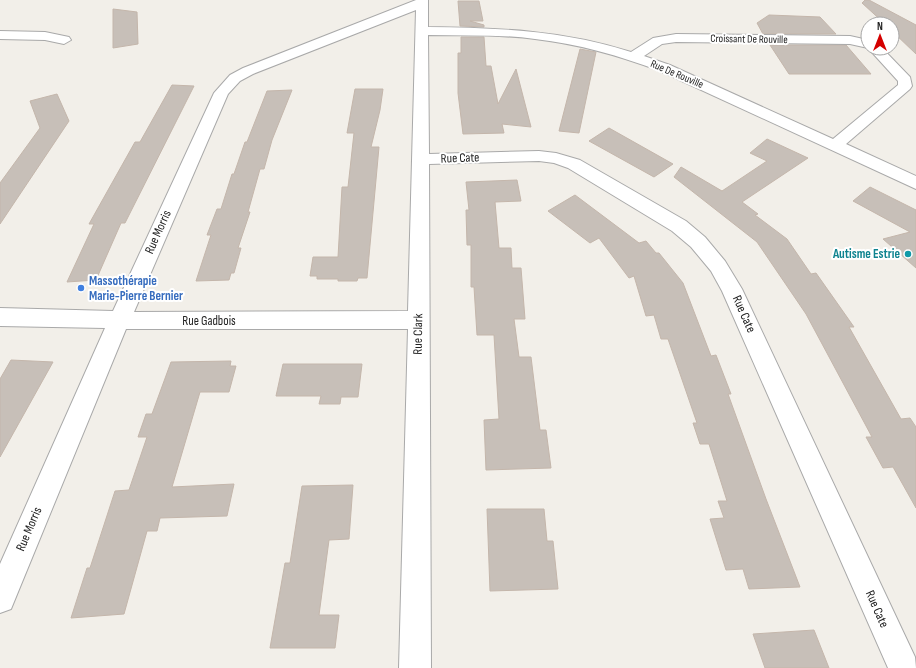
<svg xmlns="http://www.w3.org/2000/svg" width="916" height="668" viewBox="0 0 916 668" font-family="'Sofia Sans Condensed',sans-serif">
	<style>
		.building { fill: #c7bfb8; stroke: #c4b6ab }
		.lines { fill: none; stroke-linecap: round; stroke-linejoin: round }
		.minor-casing { stroke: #a9a9a9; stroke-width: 2 }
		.minor { fill: #fff; fill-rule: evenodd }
		.culture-dot { fill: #0f9aa8; stroke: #fff; stroke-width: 1.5 }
		.shop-dot { fill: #3f7fe0; stroke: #fff; stroke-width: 1.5 }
		.labels { text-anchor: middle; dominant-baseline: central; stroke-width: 4; stroke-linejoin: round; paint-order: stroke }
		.far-street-label { font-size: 11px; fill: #222; stroke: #fff }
		.street-label { font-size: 13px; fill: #222; stroke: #fff }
		.culture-label { font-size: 13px; font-weight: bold; fill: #0d838f; stroke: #fff; text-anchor: end }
		.shop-label { font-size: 13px; font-weight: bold; fill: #366cbe; stroke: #fff; text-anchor: start }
	</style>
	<rect width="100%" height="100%" fill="#f2efe9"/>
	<g class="building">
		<polygon points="865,0 869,0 916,25 916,54 892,31 892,24 885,24 862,3"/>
		<polygon points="458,1 479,1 483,21 470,21 484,25 484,27 460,26"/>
		<polygon points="113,9 137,12 138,44 113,48"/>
		<polygon points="769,15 820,17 836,34 763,34 757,23"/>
		<polygon points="461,37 484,37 486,66 491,66 498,104 516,69 531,127 502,124 504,133 463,134 458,93 458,53 461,53"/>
		<polygon points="770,45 846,45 871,74 789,74"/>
		<polygon points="580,49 596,52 579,133 559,131"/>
		<polygon points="172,85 194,86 125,223 121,223 96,280 67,282 94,224 89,224 135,142 140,142"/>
		<polygon points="355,89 383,89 380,110 371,147 379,147 367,278 358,278 357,281 338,281 338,279 317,279 317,276 310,276 313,257 338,257 342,187 348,187 354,133 347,133"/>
		<polygon points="292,90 272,140 264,169 260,169 248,212 250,212 238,248 241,248 234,273 231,273 229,280 196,281 211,235 207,235 217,209 221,209 232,174 234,174 245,142 247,142 267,91"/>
		<polygon points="57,94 69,121 0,224 0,183 40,128 30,101"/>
		<polygon points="609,128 673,164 654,177 589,141"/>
		<polygon points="767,139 808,158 742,202 758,214 755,215 787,239 811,274 816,273 854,327 849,327 901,419 910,418 916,427 916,508 893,467 883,468 866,437 872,437 806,314 757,242 674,177 681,167 722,191 767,161 750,153"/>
		<polygon points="517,180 521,201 495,202 499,248 511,248 512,268 521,268 525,319 514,319 519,357 531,357 540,430 546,430 551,468 486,470 484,420 499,419 494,335 477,335 474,287 471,287 471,245 467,245 466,210 469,210 466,182"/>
		<polygon points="870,187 916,210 916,268 883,239 910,232 853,201"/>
		<polygon points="575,195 639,243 646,241 656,253 659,253 683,283 711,356 716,355 731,394 728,394 766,499 800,587 749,589 743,569 726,570 710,519 724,518 718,501 727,501 709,444 700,444 693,423 697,423 668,339 661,339 654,315 646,316 634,276 629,278 599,238 590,243 548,211"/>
		<polygon points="11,360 53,362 0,457 0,379"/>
		<polygon points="231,361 230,366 236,366 229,392 200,392 172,487 234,484 227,516 160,518 157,531 147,531 124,614 71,618 87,568 90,568 115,491 129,490 147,437 138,437 146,414 152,414 171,362"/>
		<polygon points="283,364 362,364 358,397 341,397 340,404 319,404 321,396 276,396"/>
		<polygon points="353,485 349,539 329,540 319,615 339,615 335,648 270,648 285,563 290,563 302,486"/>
		<polygon points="487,509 544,509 547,541 553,541 558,589 490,591"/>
		<polygon points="814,630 829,668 765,668 753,634"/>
	</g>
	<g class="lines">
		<defs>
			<g id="minor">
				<path d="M416,0h12v27c71,1 135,3 203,25l22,-14 23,-4 174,2 18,4v8l-18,-4 -174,-2 -14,2 -18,12 26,9 163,74 65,-54v-4l-30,-33h14l28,29 2,9 -2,3 -64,55 70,32v13l-256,-118c-40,-15 -81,-27 -125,-32 -35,-5 -71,-3 -107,-4l1,119 110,-3 17,2 24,7 106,61 19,16 20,24 17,28 173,368 1,11h-28l-166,-377 -11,-20 -20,-24 -19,-16 -104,-63 -14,-5 -15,-2 -110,3 2,504h-32l9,-339h-282l-115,280 -11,4v-49l105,-236 -105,-2v-18l113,3 101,-218 16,-18 13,-7zM416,10l-8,301 -274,1 94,-218 12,-13 13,-7z"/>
				<polygon points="0,31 45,32 69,37 71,40 64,44 45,40 0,39"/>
			</g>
		</defs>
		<use href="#minor" class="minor-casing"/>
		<use href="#minor" class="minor"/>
	</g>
	<circle class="culture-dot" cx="908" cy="254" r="4"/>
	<circle class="shop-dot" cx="81" cy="288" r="4"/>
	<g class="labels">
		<g class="far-street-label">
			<text transform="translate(749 39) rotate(1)">Croissant De Rouville</text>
			<text transform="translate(677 74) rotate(23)">Rue De Rouville</text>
		</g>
		<g class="street-label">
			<text transform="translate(460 158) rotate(-2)">Rue Cate</text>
			<text transform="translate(158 232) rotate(-66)">Rue Morris</text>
			<text transform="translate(744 314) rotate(66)">Rue Cate</text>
			<text x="209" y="321">Rue Gadbois</text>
			<text transform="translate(418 334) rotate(-89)">Rue Clark</text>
			<text transform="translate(29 529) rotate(-67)">Rue Morris</text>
			<text transform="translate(877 609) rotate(66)">Rue Cate</text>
		</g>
		<g class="culture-label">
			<text x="900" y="254">Autisme Estrie</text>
		</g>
		<g class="shop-label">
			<text x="89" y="281">Massothérapie<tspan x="89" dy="15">Marie-Pierre Bernier</tspan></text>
		</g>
	</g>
	<g transform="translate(880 36)"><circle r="19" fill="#ffffff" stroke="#a7a7a7"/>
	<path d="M0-3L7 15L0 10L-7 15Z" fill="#d40000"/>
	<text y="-6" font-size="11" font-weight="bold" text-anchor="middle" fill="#222222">N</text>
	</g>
</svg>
